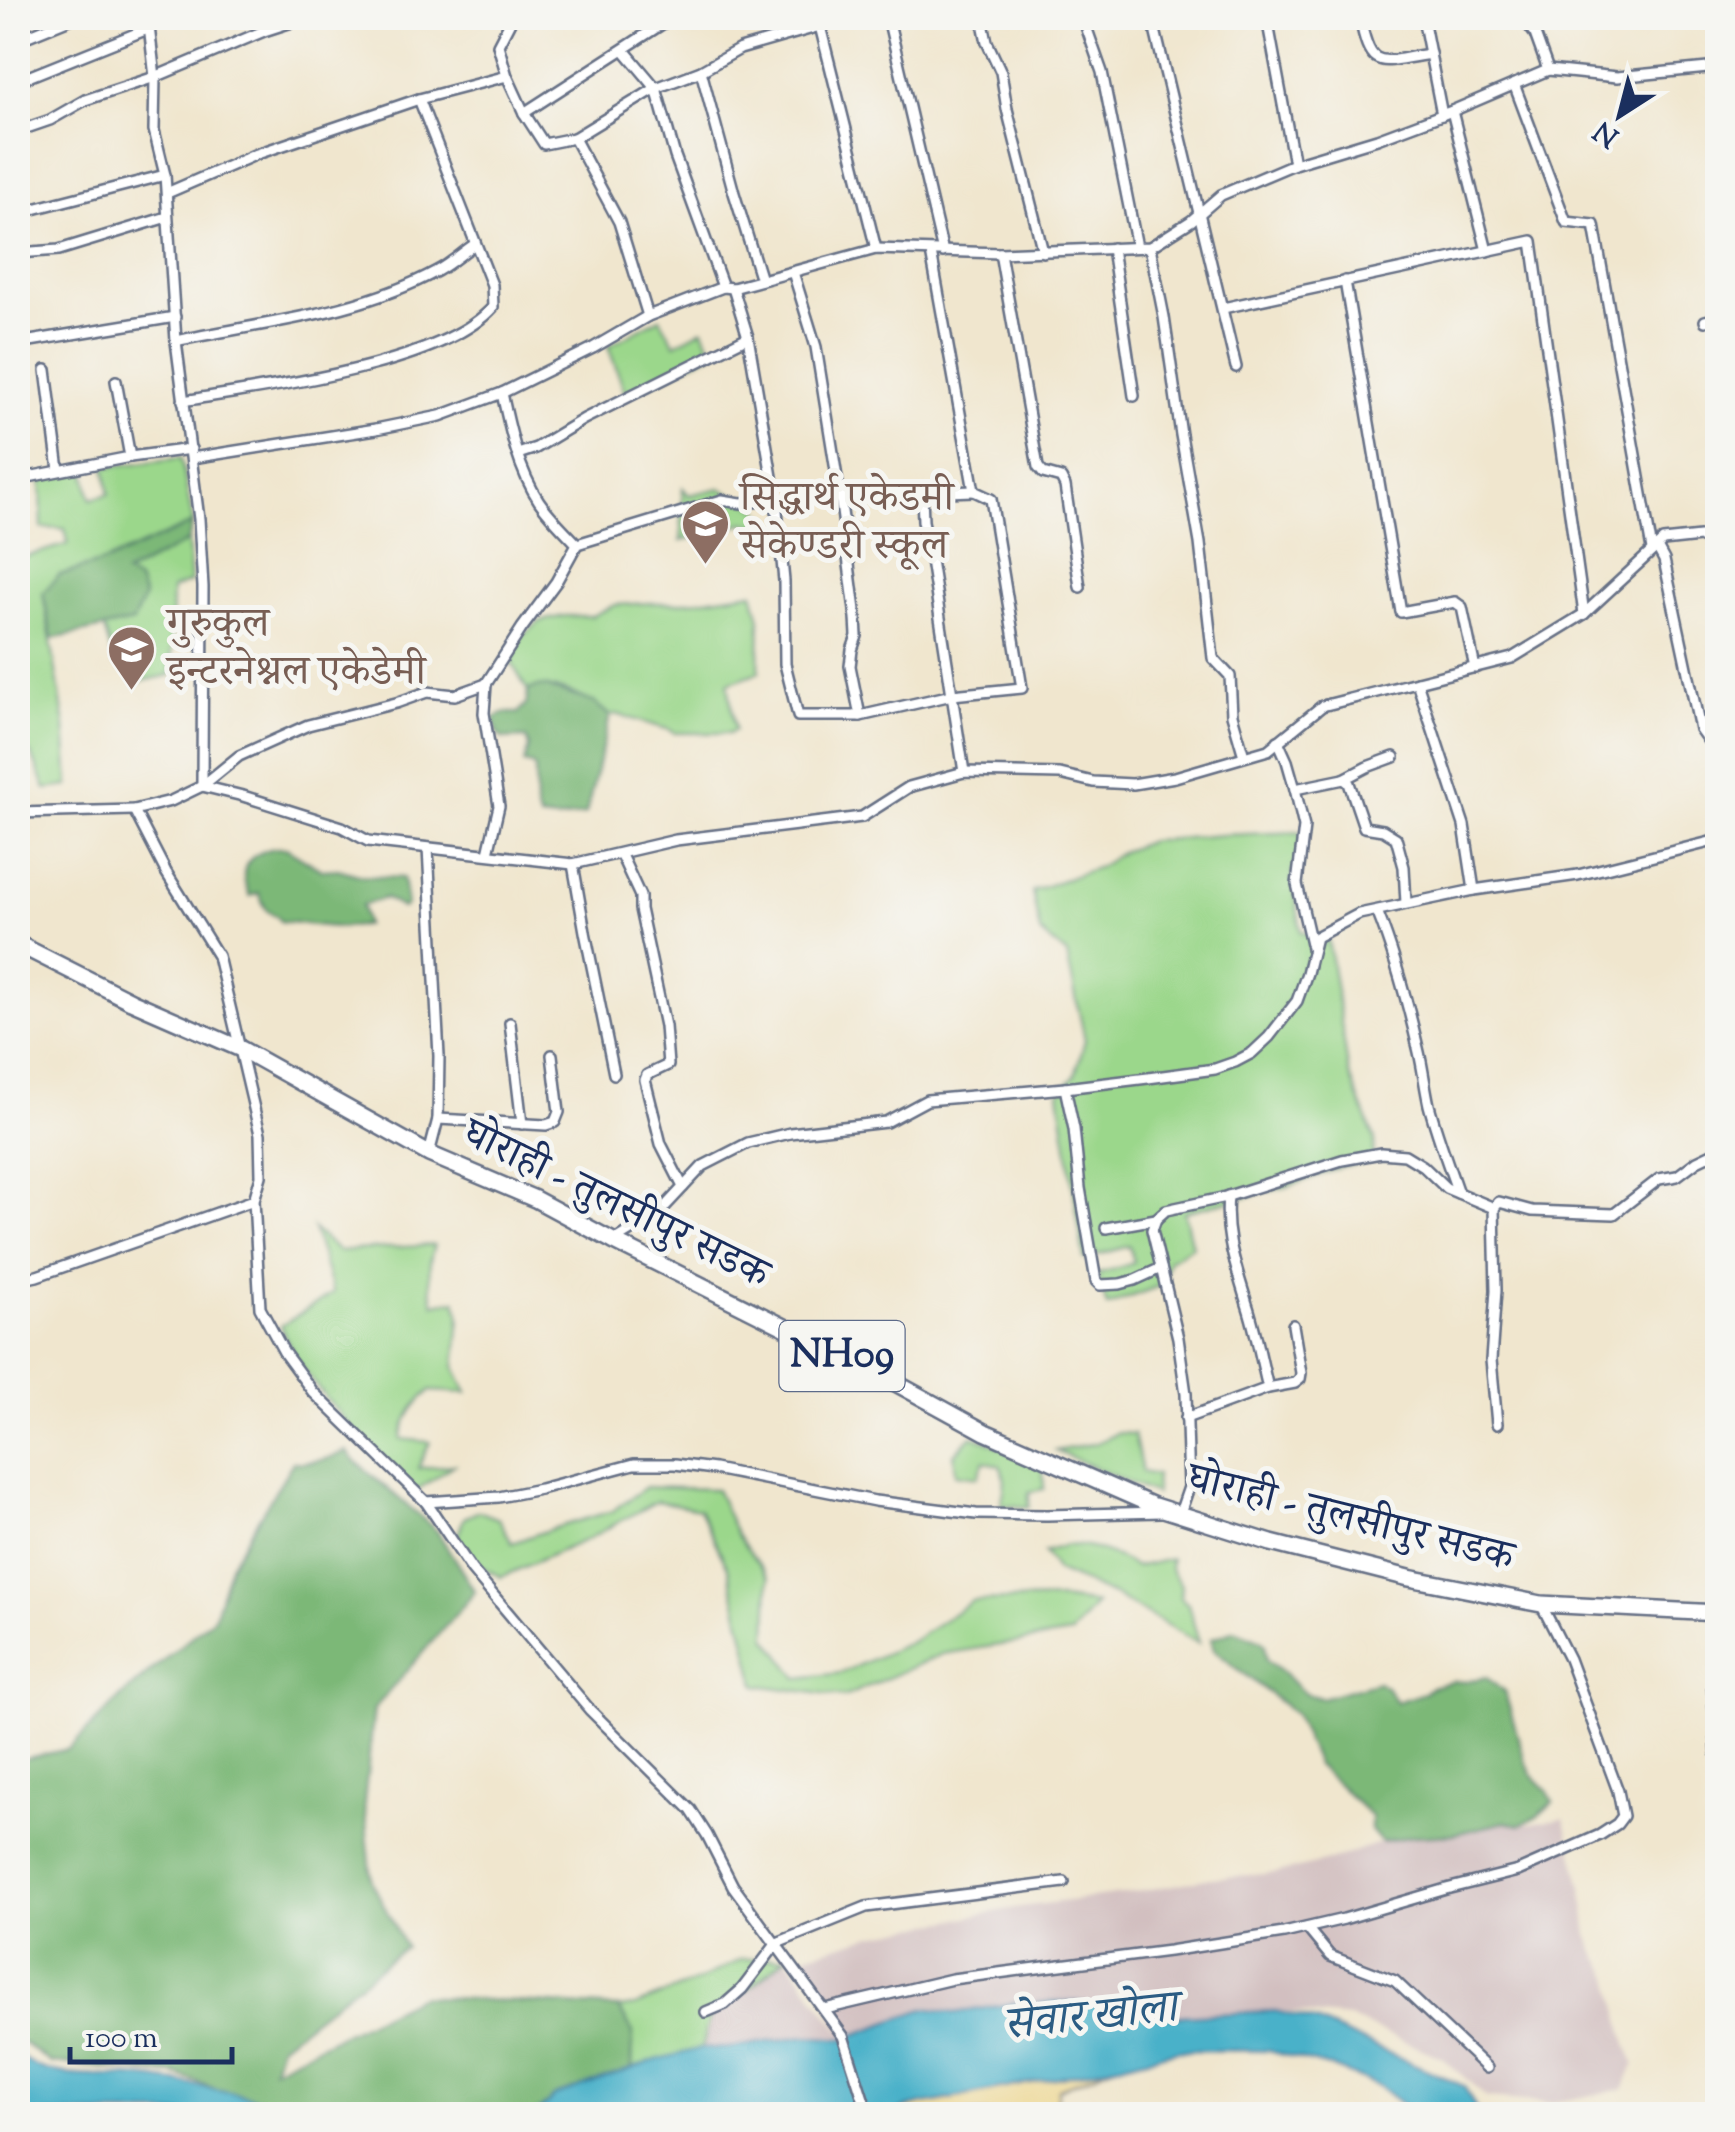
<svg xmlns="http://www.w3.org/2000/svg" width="1735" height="2132" viewBox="0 0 1735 2132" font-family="'Sorts Mill Goudy','Noto Serif Devanagari',serif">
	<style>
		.industrial { fill: #d2bfc0 }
		.green { fill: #9bd78b; stroke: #5b8374; stroke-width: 2.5 }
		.forest { fill: #7cb877; stroke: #4c746a; stroke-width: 2.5 }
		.sand { fill: #eeda9e; stroke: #84847e; stroke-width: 2.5 }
		.water { fill: #4ab1c9; stroke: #327094; stroke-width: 2.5 }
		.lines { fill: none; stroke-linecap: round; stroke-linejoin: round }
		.street-casing { stroke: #666f85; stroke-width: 14 }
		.primary-casing { stroke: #666f85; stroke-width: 20 }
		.street { stroke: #fff; stroke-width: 9 }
		.primary { stroke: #fff; stroke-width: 15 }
		.labels { text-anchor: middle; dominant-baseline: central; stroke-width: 10; stroke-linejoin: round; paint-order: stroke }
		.shield { fill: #f6f6f2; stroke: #5d6b8a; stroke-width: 2.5 }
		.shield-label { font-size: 40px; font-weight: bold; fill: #1b2f5e }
		.education-label { font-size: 42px; fill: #785e54; stroke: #f6f6f2; text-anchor: start }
		.street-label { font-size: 42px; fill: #1b2f5e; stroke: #f6f6f2 }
		.water-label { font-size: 45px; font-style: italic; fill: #2b5c83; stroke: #f6f6f2 }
	</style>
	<rect width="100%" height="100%" fill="#f6f6f2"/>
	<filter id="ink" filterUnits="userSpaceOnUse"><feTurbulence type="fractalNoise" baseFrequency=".01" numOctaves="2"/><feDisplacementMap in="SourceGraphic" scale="20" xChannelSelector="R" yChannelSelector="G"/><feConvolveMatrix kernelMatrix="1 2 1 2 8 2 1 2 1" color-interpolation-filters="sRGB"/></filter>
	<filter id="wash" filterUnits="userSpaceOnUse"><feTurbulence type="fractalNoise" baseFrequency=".0048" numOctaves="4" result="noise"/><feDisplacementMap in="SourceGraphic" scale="40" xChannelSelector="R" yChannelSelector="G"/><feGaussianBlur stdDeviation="2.25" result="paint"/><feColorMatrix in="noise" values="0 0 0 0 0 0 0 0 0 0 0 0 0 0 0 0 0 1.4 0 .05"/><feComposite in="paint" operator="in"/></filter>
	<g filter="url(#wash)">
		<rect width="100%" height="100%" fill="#f0e6ce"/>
		<polygon class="industrial" points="1564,1818 1582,1887 1588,1935 1596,1953 1611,1977 1627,2045 1635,2063 1624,2089 1550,2103 1487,2098 1443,2058 1349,2018 1275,2011 1162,2017 1077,2002 1010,2004 954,2013 926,2008 844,2039 804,2036 729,2048 702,2048 710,2017 754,1985 786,1957 841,2033 803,1956 873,1935 1020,1907 1130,1893 1211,1878 1277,1873 1332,1860 1381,1842 1413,1836 1454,1834 1505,1822 1520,1825"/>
		<g class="green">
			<polygon points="660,318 675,344 703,329 713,353 626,395 608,346"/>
			<polygon points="181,458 193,523 107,561 59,575 43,593 65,725 69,786 46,789 32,755 26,749 18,750 18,559 68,544 65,529 42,528 41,481 85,470 91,499 109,494 105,467"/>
			<polygon points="683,488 689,495 720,488 756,507 774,526 743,523 681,541"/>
			<polygon points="188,541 191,582 172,589 171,675 137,682 137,662 115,665 104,628 133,622 124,575"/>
			<path d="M753,592l7,27 -1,53 -31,11 7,47 -6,3h-55l-4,-3 -54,-16 -6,2c-17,-16 -60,-37 -82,-25l-17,-29 11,-26 19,-15 23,-5h28l23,-11 33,-2h30z"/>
			<polygon points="1300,832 1302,837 1292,874 1301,932 1328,940 1349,1074 1375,1140 1372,1162 1342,1167 1286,1187 1184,1212 1192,1246 1169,1260 1162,1285 1107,1306 1097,1274 1134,1263 1129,1246 1084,1259 1059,1093 1075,1075 1085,1040 1067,955 1040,932 1032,891 1099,867 1121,852 1150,841 1221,835"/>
			<path d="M313,1229l25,22 96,-6c-7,21 -5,38 0,59l22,-4 4,17 -5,50 12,26 -37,-2c-16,13 -25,27 -29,48l29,3 -12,26 36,-3 -43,29c-30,-33 -61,-66 -89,-101 -17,-22 -32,-41 -41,-67l52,-33z"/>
			<polygon points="1118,1433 1134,1434 1142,1472 1156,1475 1155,1494 1056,1451 1096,1443"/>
			<path d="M972,1436l18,6 53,26 1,21 -15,3v15l-28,-2c3,-14 7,-26 -1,-39l-16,-5 -6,16 -22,-3 -2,-20z"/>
			<polygon points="646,1487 716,1489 736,1534 769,1578 767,1637 798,1678 841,1673 911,1642 972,1601 1061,1599 1096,1604 1071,1634 942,1654 844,1697 756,1685 728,1568 699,1509 657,1501 588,1539 501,1577 471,1561 457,1537 464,1518 479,1511 499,1519 512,1543 551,1529 612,1511"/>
			<path d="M1066,1545c27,0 47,9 69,22l36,-8 -1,10 11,16 -1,13 8,6 11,39 -86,-48 -56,-24 -13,-19z"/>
			<polygon points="786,1957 754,1985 710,2017 702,2048 632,2069 632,2032 618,2008 635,2006 702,1979 742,1959"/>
		</g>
		<g class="forest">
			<polygon points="193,523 188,541 125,574 138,581 144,597 133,622 52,639 43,593 59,575 107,561"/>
			<polygon points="544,686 594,702 610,716 586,814 557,820 540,818 536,809 535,769 532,765 524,763 529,747 526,738 503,739 497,732 494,718 505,713 518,713 526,705 528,691 533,688"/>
			<path d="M274,848h12l36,22 16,-1 24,7 41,2 4,27 -5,3 -17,-10 -23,7 4,20c-29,5 -57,-1 -86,-4l-3,-5c-12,-3 -14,-13 -18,-23l-9,3c-14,-28 -3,-41 24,-48z"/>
			<path d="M347,1451l6,8 84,72 38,61 -101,117 -10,94 8,79 33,65 -125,98 -7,23 147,-72 198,12 15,24 -1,37 -77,27 -19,18h-266l-62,-28 -34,-12 -123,-11 -33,-24v-279l51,-11 55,-55 90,-77 16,-52 63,-103c20,2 36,-3 54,-11z"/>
			<path d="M1234,1630l28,11 3,4 2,15c6,6 15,9 20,16 13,14 15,18 34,22l57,-16 8,5 10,15 28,-9 7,-6 23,-6 12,1 20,-5 19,16 20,67 7,15 15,15 6,12 -15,14 -18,9 -15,-3 -51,12 -41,2 -32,6 -10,-12v-14l-54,-51 -22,-51 -81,-64 -3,-11z"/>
		</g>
		<polygon class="sand" points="1115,2066 1058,2089 1054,2114 892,2114 905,2108"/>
		<g class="water">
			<polygon points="1077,2002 1162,2017 1275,2011 1318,2022 1464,2086 1479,2114 1414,2114 1379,2086 1333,2068 1269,2051 1179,2050 1115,2066 905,2108 892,2114 536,2114 555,2096 656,2060 702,2048 729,2048 804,2036 844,2039 926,2008 954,2013 1010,2004"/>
			<path d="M18,2055c33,28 81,18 122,22 42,5 83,13 125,23l2,13 3,1h-252z"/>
		</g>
	</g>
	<g filter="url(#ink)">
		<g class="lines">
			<defs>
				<g id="street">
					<polyline points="148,18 155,77 154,130 165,175 176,341 199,519 203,587 202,786"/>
					<polyline points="814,18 820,26 876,249"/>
					<polyline points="888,18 943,252"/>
					<polyline points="982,18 987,42 1001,72 1007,109 1043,252"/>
					<polyline points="1083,18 1102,72 1137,247"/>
					<polyline points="1267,18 1294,164"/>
					<path d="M1360,18c11,56 20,43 70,36"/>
					<polyline points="1423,18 1442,115"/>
					<polyline points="1523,18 1535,34 1548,70"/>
					<polyline points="1156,34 1236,367"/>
					<polyline points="18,40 72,18"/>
					<polyline points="624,50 656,88 675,156 723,287"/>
					<polyline points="701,71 734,193 761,280"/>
					<polyline points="507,76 498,45 512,18"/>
					<polyline points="18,81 150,28"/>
					<polyline points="1514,84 1566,222 1594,225 1652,550"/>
					<polyline points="1452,111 1487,251"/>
					<polyline points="524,113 544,144 574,138 619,222 648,316"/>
					<polyline points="18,131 50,120 85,100 155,77 264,31 304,18"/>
					<polyline points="574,138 656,88 701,71 740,49 820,26"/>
					<polyline points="167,193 257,154 419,99 507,76 524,113 665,22 680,18"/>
					<polyline points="18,213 165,175"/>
					<polyline points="1150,247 1164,317 1181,435 1200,543 1213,658 1230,676 1232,715 1244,756"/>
					<polyline points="1112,248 1134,396"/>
					<polyline points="18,253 59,250 167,217"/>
					<polyline points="1000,253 1038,467 1043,473 1061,478 1065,486 1080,587"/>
					<polyline points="793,272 816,347 840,496 856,618 857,636 852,650 850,666 860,716"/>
					<polyline points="1345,281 1401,612 1455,602 1462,607 1475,668"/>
					<polyline points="733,288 748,337 776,500 784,581 785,664 798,716 860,716 952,695 1022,688 991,499 974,491 931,252"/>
					<polyline points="1223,308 1532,241 1584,614"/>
					<polyline points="1705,321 1718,318"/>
					<path d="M176,341c88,-19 180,-26 261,-70 13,-7 25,-18 38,-27"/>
					<polyline points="18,343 175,317"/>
					<polyline points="46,370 59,470"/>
					<polyline points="116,381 130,457"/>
					<path d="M183,401c80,-14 257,-34 310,-94l-1,-22 -73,-186"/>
					<polyline points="518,454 536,448 584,419 748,337"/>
					<polyline points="192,458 376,429 440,416 502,393 593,348 648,316 723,287 733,288 876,249 1000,253 1150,247 1191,221 1221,195 1294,164 1377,139 1452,111 1548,70 1617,77 1718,67"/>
					<polyline points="18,479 130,457 191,449"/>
					<polyline points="922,493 923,521 931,560 964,772"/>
					<polyline points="840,496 974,491"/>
					<polyline points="577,544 722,500 741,503 776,500"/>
					<polyline points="1657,547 1664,560 1700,729 1718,754"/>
					<polyline points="1417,682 1464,825 1474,890"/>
					<polyline points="1278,741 1287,761 1295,789 1344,779 1349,783 1364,827 1383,830 1396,838 1404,867 1406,903"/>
					<polyline points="1344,779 1367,767 1394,757"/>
					<polyline points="202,786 239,756 308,725 396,703 427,692 455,695 486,684"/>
					<polyline points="1295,789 1304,827 1297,884 1312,948"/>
					<polyline points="134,810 166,872 218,956 260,1134 261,1176 254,1200 260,1308 285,1354 313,1392 426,1502 499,1497 540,1489 634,1464 675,1464 714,1469 875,1501 976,1514 1047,1515 1161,1512"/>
					<polyline points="18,813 134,810 171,801 202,786 243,796 342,827 368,841 573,864 676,840 862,817 909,787 964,772 1060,774 1093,782 1133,784 1175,777 1268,750 1322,706 1512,658 1584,614 1663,541 1718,535"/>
					<polyline points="428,848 439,1056 438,1119 429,1154"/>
					<path d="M488,853l11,-47 -15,-93 2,-29 36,-56 34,-46 21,-38c-13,-14 -27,-27 -38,-43 -21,-32 -29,-71 -37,-108"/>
					<polyline points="621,855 640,896 640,909 665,1026 668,1065 647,1075 645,1080 661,1144 683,1187"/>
					<polyline points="573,864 585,932 614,1074"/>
					<path d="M1377,911c18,45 31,93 42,141 4,17 6,35 10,53 8,30 19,59 29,88"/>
					<polyline points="510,1023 522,1124"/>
					<polyline points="1065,1088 1074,1129 1080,1188 1096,1281 1100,1285 1120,1284 1135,1280 1161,1268"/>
					<polyline points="438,1119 546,1125 555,1122 559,1112 552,1055"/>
					<path d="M1228,1196c-4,40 8,70 19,108 9,27 14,56 21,84"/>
					<polyline points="1494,1208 1499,1202 1532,1211 1614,1214 1659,1179 1677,1176 1697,1161 1718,1151"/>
					<polyline points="1106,1228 1156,1219"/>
					<polyline points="613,1241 659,1213 703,1166 748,1143 790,1133 886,1122 927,1100 1065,1088 1148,1078 1215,1069 1235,1062 1252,1053 1269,1037 1297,1001 1307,973 1316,937 1359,914 1474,890 1578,875 1718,840"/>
					<polyline points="18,1280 37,1276 254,1200"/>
					<polyline points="1186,1418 1268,1388 1295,1383 1300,1379 1301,1373 1293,1325"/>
					<polyline points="426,1502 472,1570 590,1710 691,1810 707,1835 733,1886 843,2036 868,2114"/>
					<polyline points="1180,1513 1189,1487 1186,1394 1178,1338 1152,1230 1156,1219 1166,1210 1222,1198 1342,1160 1381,1153 1405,1155 1423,1166 1446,1188 1494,1208 1496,1290 1491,1360 1497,1424"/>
					<polyline points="1718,1633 1712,1680 1718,1773"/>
					<polyline points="1307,1928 1330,1956 1395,1981 1487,2068"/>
					<polyline points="825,2009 952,1979 1169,1951 1284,1933 1344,1919 1446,1889 1518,1871 1600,1835 1617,1824 1623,1816 1618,1791 1569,1659 1541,1604"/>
					<polyline points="706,2012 725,2004 742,1989 777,1943 866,1907 1064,1882"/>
				</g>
				<polyline id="primary" points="18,944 131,1001 241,1049 429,1154 535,1199 613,1241 892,1381 985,1432 1154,1506 1271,1543 1409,1578 1541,1604 1718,1613"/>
			</defs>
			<use href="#street" class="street-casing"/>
			<use href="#primary" class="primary-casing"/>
			<use href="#street" class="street"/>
			<use href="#primary" class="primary"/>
		</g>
	</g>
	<defs>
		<symbol id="school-pin" viewBox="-11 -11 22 30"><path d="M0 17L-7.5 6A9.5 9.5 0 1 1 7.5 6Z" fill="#8d6e63" stroke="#f6f6f2"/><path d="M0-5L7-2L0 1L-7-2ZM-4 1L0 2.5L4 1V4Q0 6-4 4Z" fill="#fff"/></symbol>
	</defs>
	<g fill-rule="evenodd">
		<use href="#school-pin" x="678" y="496" width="55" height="75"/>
		<use href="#school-pin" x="104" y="622" width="55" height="75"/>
	</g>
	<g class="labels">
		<rect class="shield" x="779.5" y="1321" width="125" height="70" rx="8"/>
		<g class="shield-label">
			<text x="842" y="1356">NH09</text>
		</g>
		<g class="education-label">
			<text x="740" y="500">सिद्धार्थ एकेडमी<tspan x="740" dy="48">सेकेण्डरी स्कूल</tspan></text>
			<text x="167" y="626">गुरुकुल<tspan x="167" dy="48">इन्टरनेश्नल एकेडेमी</tspan></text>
		</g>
		<g class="street-label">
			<text transform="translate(615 1206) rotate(26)">घोराही - तुलसीपुर सडक</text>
			<text transform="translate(1350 1520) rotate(14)">घोराही - तुलसीपुर सडक</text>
		</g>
		<g class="water-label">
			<text transform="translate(1090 2019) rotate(-6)">सेवार खोला</text>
		</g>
	</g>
	<rect width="1735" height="2132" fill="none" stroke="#f6f6f2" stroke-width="60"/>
	<g transform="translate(1620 115) rotate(216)" stroke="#f6f6f2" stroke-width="8" paint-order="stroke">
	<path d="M0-8L18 38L0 25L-18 38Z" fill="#1b2f5e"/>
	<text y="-15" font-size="28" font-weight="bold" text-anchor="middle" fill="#1b2f5e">N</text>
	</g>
	<path d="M70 2047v15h162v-15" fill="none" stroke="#1b2f5e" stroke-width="5"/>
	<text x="85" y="2047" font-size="30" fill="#1b2f5e" stroke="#f6f6f2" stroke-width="8" paint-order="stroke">100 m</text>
</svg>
